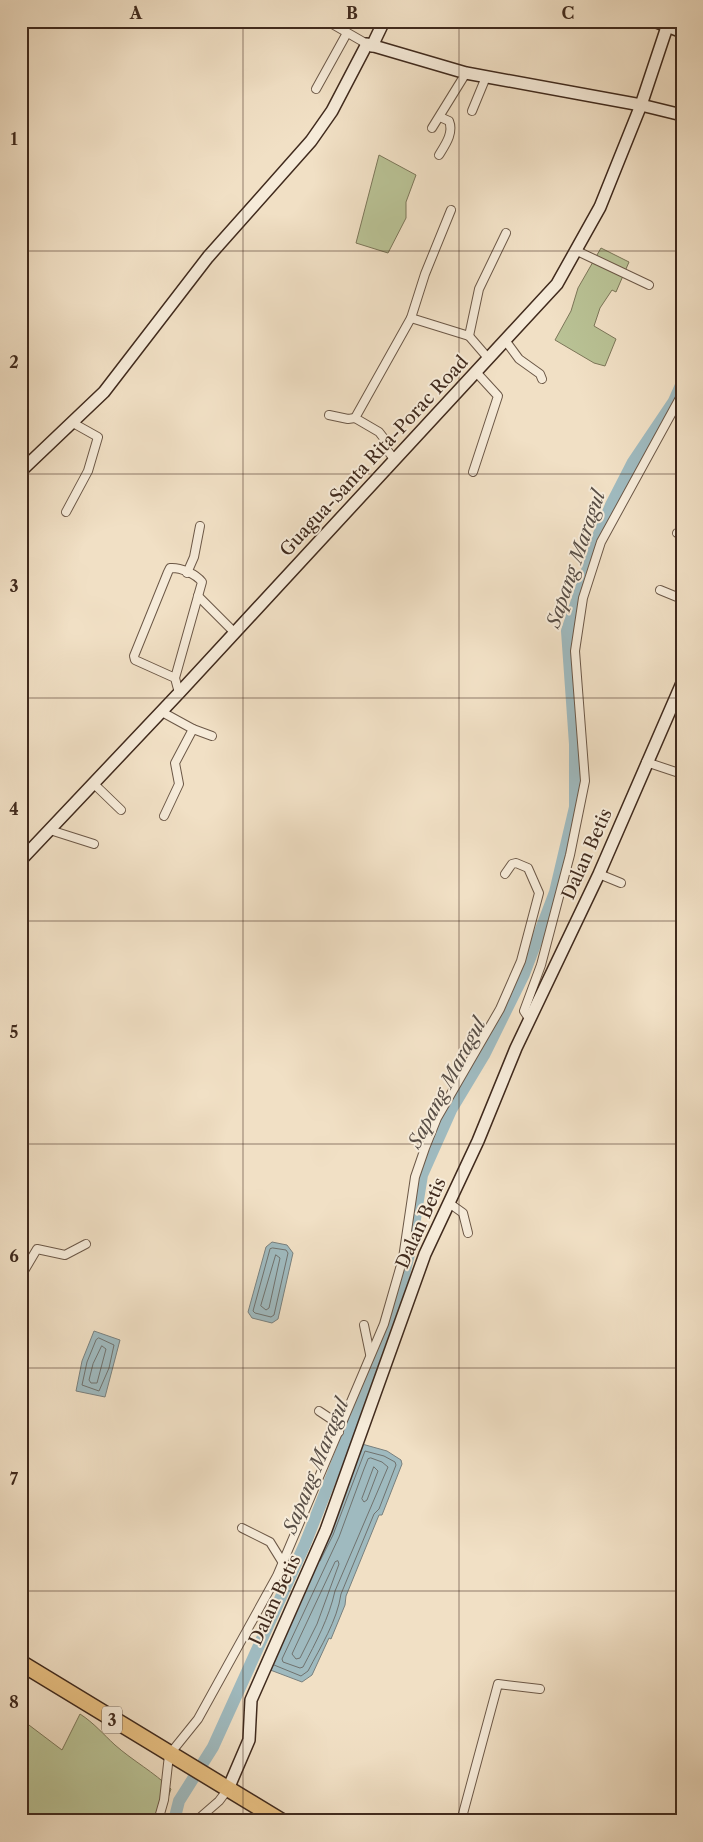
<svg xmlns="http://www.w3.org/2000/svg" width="703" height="1842" viewBox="0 0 703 1842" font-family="'Libre Caslon Text',serif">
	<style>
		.green { fill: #b9c295; stroke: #7c7659 }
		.water { fill: #9fbabf; stroke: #79807e }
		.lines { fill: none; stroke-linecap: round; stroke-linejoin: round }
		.shore { stroke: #70726e; stroke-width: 1 }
		.river { stroke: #9fbabf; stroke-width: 12 }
		.street-casing { stroke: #6c5847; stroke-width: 10 }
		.secondary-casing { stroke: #402a1d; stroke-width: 14 }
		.highway-casing { stroke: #402a1d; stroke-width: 18 }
		.street { stroke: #f6ebd9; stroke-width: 8 }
		.secondary { stroke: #f6ebd9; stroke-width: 11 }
		.highway { stroke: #e8c082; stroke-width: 15 }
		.grid { fill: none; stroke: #402a1d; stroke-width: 1; stroke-opacity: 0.55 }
		.labels { text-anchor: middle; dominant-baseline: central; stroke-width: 4; stroke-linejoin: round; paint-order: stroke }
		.shield { fill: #f6ebd9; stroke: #776455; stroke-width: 1 }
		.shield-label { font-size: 16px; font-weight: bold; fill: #402a1d }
		.street-label { font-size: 18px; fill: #402a1d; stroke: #f6ebd9 }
		.water-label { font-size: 19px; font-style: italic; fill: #584e46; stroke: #f6ebd9 }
		.neatline { fill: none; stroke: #402a1d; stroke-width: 2 }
		.grid-label { font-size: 16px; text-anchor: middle; font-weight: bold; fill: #402a1d }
	</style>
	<rect width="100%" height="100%" fill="#f1e0c5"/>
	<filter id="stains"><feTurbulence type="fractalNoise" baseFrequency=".004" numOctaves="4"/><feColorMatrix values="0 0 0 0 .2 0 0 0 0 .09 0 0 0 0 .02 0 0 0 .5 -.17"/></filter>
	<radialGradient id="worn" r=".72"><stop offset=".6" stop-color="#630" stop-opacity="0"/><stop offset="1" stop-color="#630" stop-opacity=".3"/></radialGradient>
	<g class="green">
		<polygon points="379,155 416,175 406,202 406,218 388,253 356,243"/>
		<polygon points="601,248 629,262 616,292 612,290 600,308 594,326 616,339 605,366 594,363 555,340 571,311 578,288"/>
		<path d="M80,1714c14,9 23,20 35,31 18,16 39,27 56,44l-11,32h-139v-102l41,31z"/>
	</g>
	<g class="water">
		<polygon points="272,1242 287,1245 293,1253 278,1319 272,1323 252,1318 248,1312 266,1247"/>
		<polygon points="94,1331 120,1340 105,1397 76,1391 82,1361"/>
		<polygon points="362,1444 387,1451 401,1460 402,1464 382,1515 379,1515 346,1596 345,1605 331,1639 329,1638 312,1675 302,1682 265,1668"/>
	</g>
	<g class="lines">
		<g class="shore">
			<polygon points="273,1248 286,1250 288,1253 274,1315 271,1317 255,1313 253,1311 270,1249"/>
			<polygon points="276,1255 280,1258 269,1308 266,1310 261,1306"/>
			<polygon points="99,1338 114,1345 109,1368 99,1391 82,1385 87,1362 96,1340"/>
			<polygon points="102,1346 106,1349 97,1383 91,1383 89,1380 93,1364"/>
			<path d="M371,1458l11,4 6,5 -53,124c-6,27 -19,51 -32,76l-3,1 -17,-6 -1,-3 57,-122 25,-68 4,-10z"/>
			<polygon points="374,1467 378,1471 367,1500 364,1502 362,1499"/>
			<polygon points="338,1561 339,1564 317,1624 300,1658 296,1659 292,1654 335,1562"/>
			<path d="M274,1665l27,11 7,-5c13,-25 29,-50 33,-77l33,-80 5,-5 17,-44 -1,-3 -11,-6 -19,-5 -32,84 -13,26"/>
		</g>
		<polyline class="river" points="174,1821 179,1801 213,1747 305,1544 352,1425 395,1311 410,1250 422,1175 451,1110 484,1055 524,974 555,892 575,807 575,744 567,631 599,534 611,505 633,462 674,401 682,383"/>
		<defs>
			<g id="street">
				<polyline points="327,21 367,44"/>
				<polyline points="316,89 347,33"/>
				<polyline points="472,111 486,77"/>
				<polyline points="432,128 466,73"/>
				<path d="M439,155c6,-10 15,-22 10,-34l-9,-4"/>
				<polyline points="577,251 649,285"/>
				<polyline points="411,318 469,336 488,358"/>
				<polyline points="469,336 479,289 506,233"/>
				<polyline points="505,340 519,359 540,374 542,379"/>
				<polyline points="329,415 348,419 355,418"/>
				<polyline points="394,459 384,446 386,441 379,432 355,418 411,318 425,274 451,210"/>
				<polyline points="473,472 498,396 476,372"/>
				<polyline points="66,512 88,471 98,437 73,423"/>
				<polyline points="677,533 682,535"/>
				<polyline points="187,573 194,557 200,526"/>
				<polyline points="660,590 682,599"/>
				<polyline points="198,596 234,632"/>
				<path d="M175,678l-40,-18 -1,-4 34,-84 2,-4c10,-1 26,6 32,14l-27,96 4,15"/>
				<polyline points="671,706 682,711"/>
				<polyline points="162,712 193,729 212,736"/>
				<polyline points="646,762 682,774"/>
				<polyline points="93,783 121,810"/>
				<polyline points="164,816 179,784 175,763 193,729"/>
				<polyline points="50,830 94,844"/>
				<polyline points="599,874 621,883"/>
				<polyline points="530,1020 524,1011 541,965 570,855 585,781 575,651 583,598 601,542 681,396"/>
				<polyline points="449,1203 463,1213 468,1233"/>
				<polyline points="21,1276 37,1249 65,1255 86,1244"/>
				<polyline points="364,1325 370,1354"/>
				<polyline points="319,1411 331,1419 339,1432"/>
				<polyline points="242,1528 270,1542 283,1563"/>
				<polyline points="158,1821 164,1800 169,1755 198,1719 277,1576 384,1324 403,1258 415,1177 425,1148 437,1118 500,1009 521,961 539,893 528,868 516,863 512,864 505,874"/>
				<polyline points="196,1821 219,1801 228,1789"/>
				<polyline points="461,1821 498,1684 540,1689"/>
			</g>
			<g id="secondary">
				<polyline points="654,21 682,32"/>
				<polyline points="372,46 384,21"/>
				<polyline points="21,471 104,392 208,257 311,141 332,111 367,44 466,73 641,105 682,115"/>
				<polyline points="21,860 179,693 557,284 600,207 641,105 669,21"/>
				<polyline points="228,1789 249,1740 251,1700 326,1530 425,1254 478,1141 516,1048 599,874 682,683"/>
			</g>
			<polyline id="highway" points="21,1663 281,1821"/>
		</defs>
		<use href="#street" class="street-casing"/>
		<use href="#secondary" class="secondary-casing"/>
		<use href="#highway" class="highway-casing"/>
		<use href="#street" class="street"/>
		<use href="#secondary" class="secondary"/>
		<use href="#highway" class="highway"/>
	</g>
	<path class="grid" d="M243,21v1800M459,21v1800M21,251h661M21,474h661M21,698h661M21,921h661M21,1144h661M21,1368h661M21,1591h661"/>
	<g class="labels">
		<rect class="shield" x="102" y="1706.5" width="20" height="27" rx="4"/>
		<g class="shield-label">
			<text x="112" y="1720">3</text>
		</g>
		<g class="street-label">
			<text transform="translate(374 456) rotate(-47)">Guagua-Santa Rita-Porac Road</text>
			<text transform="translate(587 854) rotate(-66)">Dalan Betis</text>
			<text transform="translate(421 1223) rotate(-66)">Dalan Betis</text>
			<text transform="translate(275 1600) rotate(-65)">Dalan Betis</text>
		</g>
		<g class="water-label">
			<text transform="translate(576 559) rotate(-71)">Sapang Maragul</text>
			<text transform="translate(447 1083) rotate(-62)">Sapang Maragul</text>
			<text transform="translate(316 1466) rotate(-68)">Sapang Maragul</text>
		</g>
	</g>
	<rect width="703" height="1842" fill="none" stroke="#f1e0c5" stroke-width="55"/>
	<rect x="28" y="28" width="648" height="1786" class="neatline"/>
	<g class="grid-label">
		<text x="136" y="19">A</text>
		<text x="352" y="19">B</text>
		<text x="568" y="19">C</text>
		<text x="14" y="145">1</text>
		<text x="14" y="368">2</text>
		<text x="14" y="592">3</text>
		<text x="14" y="815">4</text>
		<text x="14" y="1038">5</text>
		<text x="14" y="1262">6</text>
		<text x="14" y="1485">7</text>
		<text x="14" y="1708">8</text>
	</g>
	<rect width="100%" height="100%" filter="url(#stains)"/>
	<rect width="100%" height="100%" fill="url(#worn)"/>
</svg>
